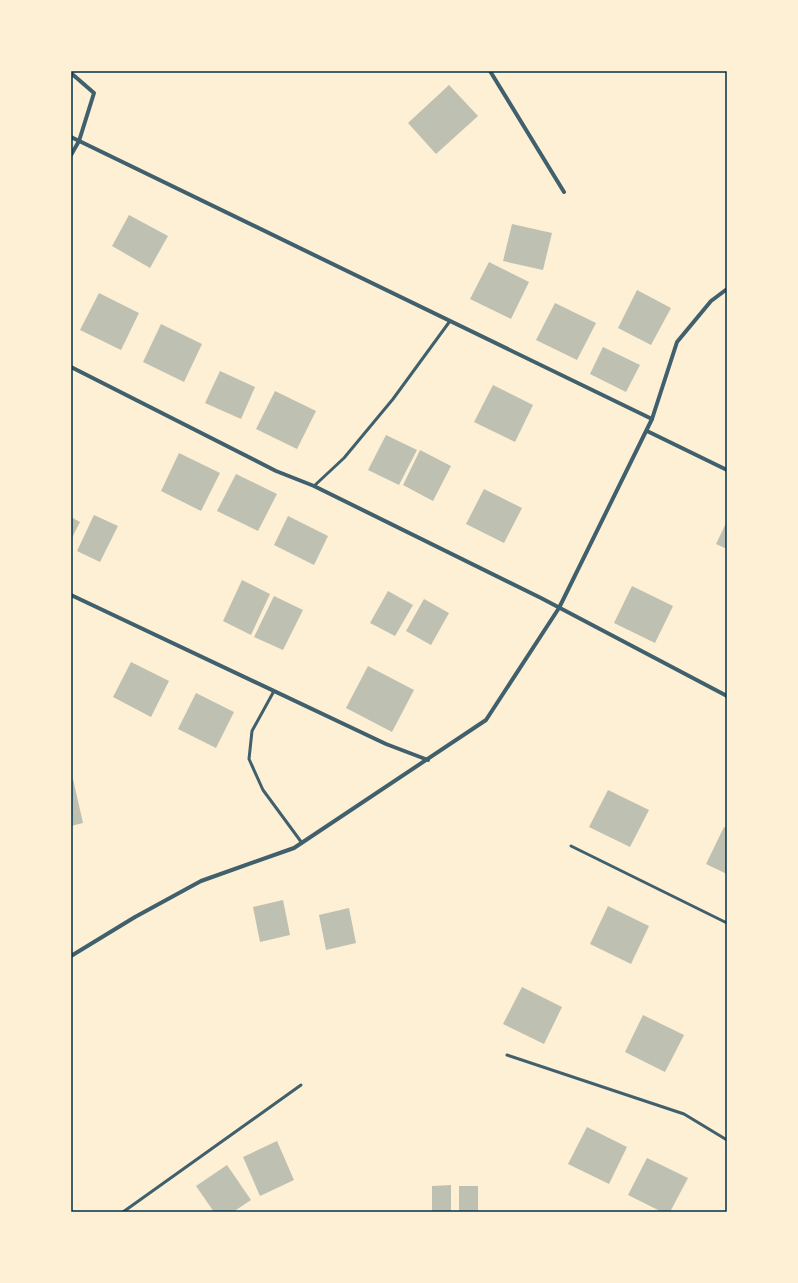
<svg xmlns="http://www.w3.org/2000/svg" width="798" height="1283" viewBox="0 0 798 1283" font-family="Manrope,sans-serif">
	<style>
		.building { fill: #bec0b2 }
		.lines { fill: none; stroke-linecap: round; stroke-linejoin: round }
		.service { stroke: #3f606c; stroke-width: 3 }
		.minor { stroke: #3f606c; stroke-width: 4 }
		.neatline { fill: none; stroke: #003049; stroke-width: 1.5 }
	</style>
	<rect width="100%" height="100%" fill="#fdf0d5"/>
	<g class="building">
		<polygon points="449,85 478,116 436,154 408,123"/>
		<polygon points="129,215 168,236 150,268 112,246"/>
		<polygon points="512,224 552,233 543,270 503,261"/>
		<polygon points="489,262 529,282 511,319 470,299"/>
		<polygon points="637,290 671,308 651,345 618,328"/>
		<polygon points="99,293 139,313 121,350 80,330"/>
		<polygon points="555,303 596,323 577,360 536,340"/>
		<polygon points="161,324 202,344 184,382 143,362"/>
		<polygon points="603,347 640,365 626,392 590,374"/>
		<polygon points="220,371 255,387 241,419 205,403"/>
		<polygon points="493,385 533,405 515,442 474,422"/>
		<polygon points="275,391 316,411 297,449 256,429"/>
		<polygon points="386,435 417,450 399,485 368,470"/>
		<polygon points="420,450 451,466 433,501 403,485"/>
		<polygon points="179,453 220,473 201,511 161,491"/>
		<polygon points="236,474 277,494 258,531 217,511"/>
		<polygon points="484,489 522,508 504,543 466,524"/>
		<polygon points="94,515 118,526 100,562 77,551"/>
		<polygon points="288,516 328,536 314,565 274,545"/>
		<polygon points="71,517 80,522 71,540"/>
		<polygon points="727,521 727,549 716,544"/>
		<polygon points="242,580 270,594 251,635 223,621"/>
		<polygon points="632,586 673,606 655,643 614,623"/>
		<polygon points="388,591 413,605 395,636 370,623"/>
		<polygon points="274,596 303,610 283,650 254,637"/>
		<polygon points="424,599 449,613 431,645 406,631"/>
		<polygon points="131,662 169,681 151,717 113,697"/>
		<polygon points="368,666 414,690 392,732 346,708"/>
		<polygon points="196,693 234,712 216,748 178,729"/>
		<polygon points="71,779 73,779 83,823 71,826"/>
		<polygon points="608,790 649,810 630,847 589,827"/>
		<polygon points="724,827 727,828 727,874 706,864"/>
		<polygon points="283,900 290,935 260,942 253,907"/>
		<polygon points="608,906 649,926 631,964 590,944"/>
		<polygon points="349,908 356,943 326,950 319,915"/>
		<polygon points="522,987 562,1007 544,1044 503,1024"/>
		<polygon points="643,1015 684,1035 665,1072 625,1052"/>
		<polygon points="587,1127 627,1147 609,1184 568,1164"/>
		<polygon points="277,1141 294,1180 260,1196 243,1157"/>
		<polygon points="647,1158 688,1178 670,1212 662,1212 628,1195"/>
		<polygon points="227,1165 251,1200 233,1212 214,1212 196,1186"/>
		<polygon points="451,1185 451,1212 432,1212 432,1186"/>
		<rect x="459" y="1186" width="19" height="26"/>
	</g>
	<g class="lines">
		<g class="service">
			<polyline points="314,486 344,458 393,399 450,321"/>
			<polyline points="274,691 252,731 249,759 263,790 302,843"/>
			<polyline points="571,846 727,923"/>
			<polyline points="507,1055 684,1114 727,1140"/>
			<polyline points="123,1212 301,1085"/>
		</g>
		<g class="minor">
			<polyline points="490,71 564,192"/>
			<polyline points="71,73 94,93 79,141 71,155"/>
			<polyline points="71,137 652,419 559,608 486,720 294,848 201,881 135,917 71,956"/>
			<polyline points="71,367 276,471 314,486 541,598 727,696"/>
			<polyline points="652,419 677,342 711,301 727,289"/>
			<polyline points="647,431 727,470"/>
			<polyline points="71,595 386,744 428,760"/>
		</g>
	</g>
	<rect width="798" height="1283" fill="none" stroke="#fdf0d5" stroke-width="144"/>
	<rect x="72" y="72" width="654" height="1139" class="neatline"/>
</svg>
